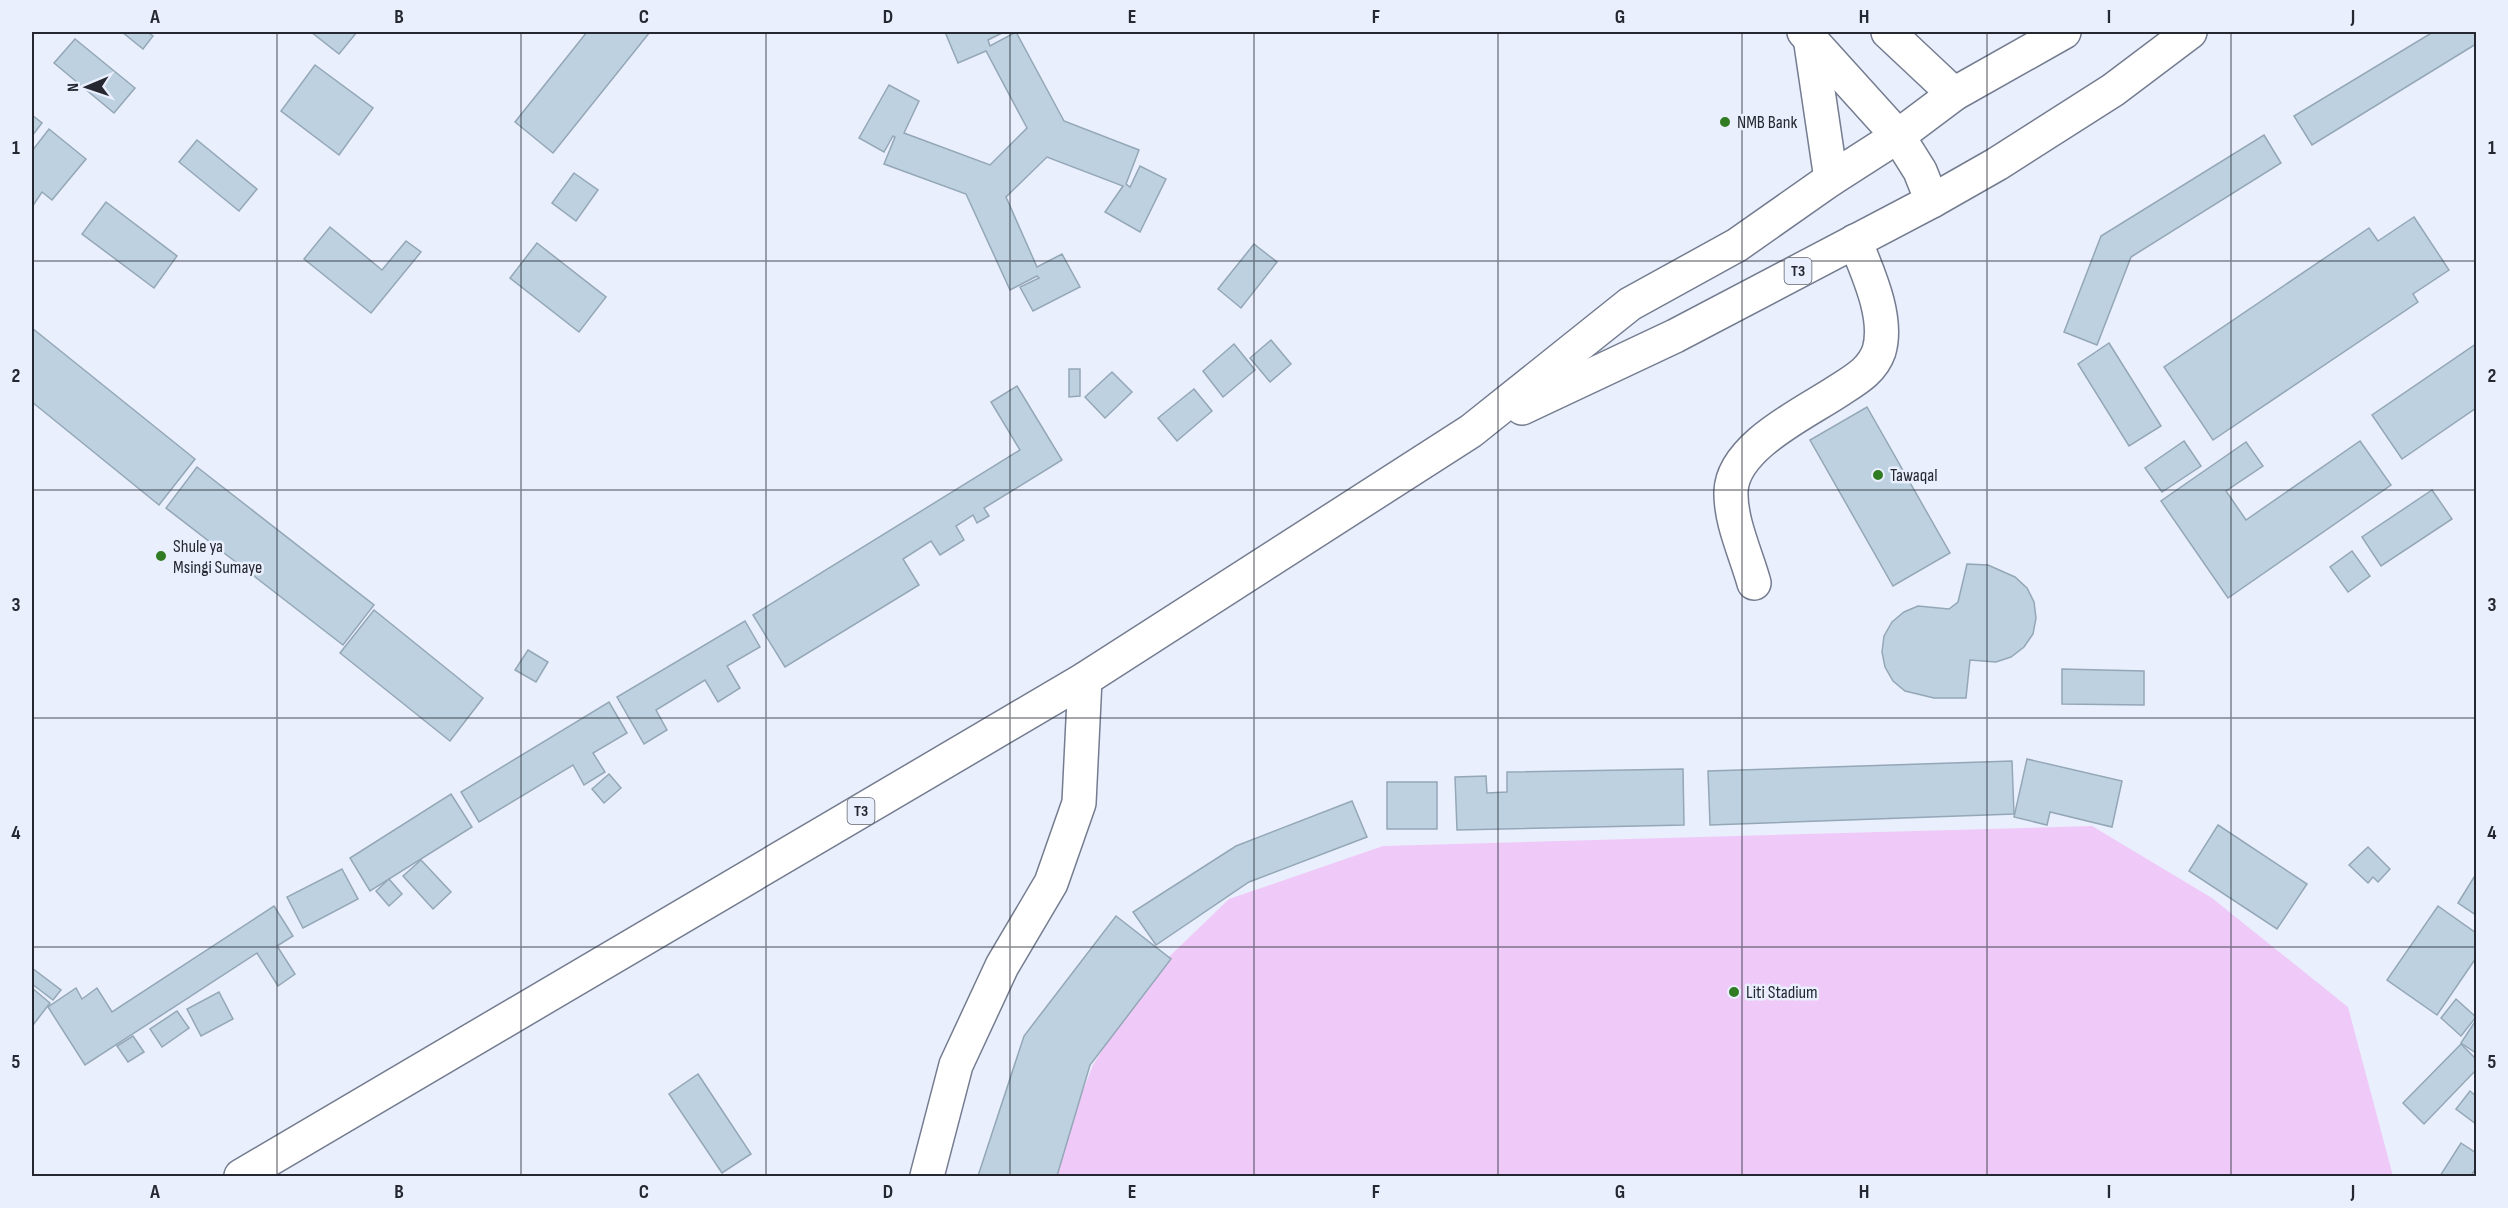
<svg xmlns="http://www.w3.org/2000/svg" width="2508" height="1208" viewBox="0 0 2508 1208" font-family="'Sofia Sans Condensed',sans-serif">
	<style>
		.green { fill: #efcaf8 }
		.building { fill: #bdd1e1; stroke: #94a7b7; stroke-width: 1.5 }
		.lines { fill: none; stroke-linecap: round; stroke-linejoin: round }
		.minor-casing { stroke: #747c90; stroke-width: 36 }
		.major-casing { stroke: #747c90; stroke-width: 36 }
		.highway-casing { stroke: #747c90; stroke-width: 36 }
		.minor { stroke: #fff; stroke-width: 33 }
		.major { stroke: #fff; stroke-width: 33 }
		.highway { stroke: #fff; stroke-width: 33 }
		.grid { fill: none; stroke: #252831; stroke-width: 1.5; stroke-opacity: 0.55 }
		.poi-dot { fill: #317c23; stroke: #eaeffd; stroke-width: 2 }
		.labels { text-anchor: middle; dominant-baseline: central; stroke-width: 5; stroke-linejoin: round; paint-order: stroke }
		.shield { fill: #eaeffd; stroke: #60646e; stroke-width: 1.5 }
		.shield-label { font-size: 16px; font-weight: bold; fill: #252831 }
		.poi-label { font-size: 18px; fill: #252831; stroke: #eaeffd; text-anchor: start }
		.neatline { fill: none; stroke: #252831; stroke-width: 2 }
		.grid-label { font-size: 20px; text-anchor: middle; font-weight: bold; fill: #252831 }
	</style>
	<rect width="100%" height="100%" fill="#eaeffd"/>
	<polygon class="green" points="2092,826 2212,898 2348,1007 2393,1176 1049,1176 1093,1065 1147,978 1229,899 1383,846"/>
	<g class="building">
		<polygon points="122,32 147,32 153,36 143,49"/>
		<polygon points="311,32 357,32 339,54"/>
		<polygon points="587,32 650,32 553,153 515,122"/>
		<polygon points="945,32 1004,32 988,40 990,46 1016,32 1064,121 1139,150 1126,184 1130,187 1140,166 1166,179 1140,232 1105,212 1123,186 1047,157 1006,197 1037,267 1062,254 1080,287 1033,311 1020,287 1039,278 1037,276 1010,290 966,194 884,164 895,137 893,136 884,152 859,138 889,85 919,101 904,133 990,165 1027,128 986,51 958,63"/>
		<polygon points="2433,32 2476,32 2476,44 2312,145 2294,116"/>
		<polygon points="75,39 135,88 114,113 54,63"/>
		<polygon points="315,65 373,108 339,155 281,111"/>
		<polygon points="32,115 42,123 32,136"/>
		<polygon points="49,129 86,159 52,200 42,192 32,207 32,151"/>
		<polygon points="2264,135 2281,163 2131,257 2097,345 2064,332 2101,236"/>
		<polygon points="197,140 257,189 239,211 179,162"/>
		<polygon points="574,173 598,190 576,221 552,203"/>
		<polygon points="106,202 177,256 154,288 82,234"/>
		<polygon points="2414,217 2449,270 2413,294 2418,302 2213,440 2164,367 2369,228 2378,241"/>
		<polygon points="330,227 382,270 406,241 421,252 371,313 304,259"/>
		<polygon points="537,243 606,297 579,332 510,278"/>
		<polygon points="1254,244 1277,262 1241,308 1218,289"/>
		<polygon points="32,328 195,459 159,505 32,402"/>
		<polygon points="1271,340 1291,364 1270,382 1250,358"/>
		<polygon points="2109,343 2161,426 2129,446 2078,364"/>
		<polygon points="1234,344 1255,370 1223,397 1203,371"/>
		<polygon points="2476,344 2476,408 2402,459 2372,415"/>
		<polygon points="1069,369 1080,369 1080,396 1069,397"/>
		<polygon points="1112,372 1132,392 1105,418 1085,397"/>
		<polygon points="1017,386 1062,460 984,508 989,516 977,523 973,515 956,526 964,540 940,555 931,541 903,559 919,585 785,667 753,615 1020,450 991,402"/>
		<polygon points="1194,389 1212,411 1177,441 1158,418"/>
		<polygon points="1867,407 1950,553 1893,586 1810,440"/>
		<polygon points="2184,441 2201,466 2162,492 2145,468"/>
		<polygon points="2360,441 2391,485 2228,598 2161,501 2246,442 2263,466 2226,491 2246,520"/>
		<polygon points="197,467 374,605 343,645 166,508"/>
		<polygon points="2432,490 2452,519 2381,566 2362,537"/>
		<polygon points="2352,551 2370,576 2348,592 2330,567"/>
		<polygon points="1967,564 1988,565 2015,577 2027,588 2034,602 2036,618 2033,634 2024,647 2011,657 1996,662 1970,660 1966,698 1934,698 1905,691 1893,681 1885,667 1882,652 1884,636 1892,622 1904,612 1918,606 1949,609 1958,602"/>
		<polygon points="374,610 483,698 450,741 340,653"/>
		<polygon points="745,621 760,647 727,666 740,688 718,702 705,680 656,710 667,730 644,744 617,697"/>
		<polygon points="528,650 548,662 536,682 515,670"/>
		<polygon points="2062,669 2144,671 2144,705 2062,704"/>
		<polygon points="609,702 627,733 593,753 605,772 584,785 573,765 479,822 461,792"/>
		<polygon points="2027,759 2122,781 2112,827 2050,812 2047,825 2014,817"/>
		<polygon points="2012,761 2014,814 1710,825 1708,771"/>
		<polygon points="1683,769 1684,825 1457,830 1455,777 1486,776 1487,793 1507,792 1507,772"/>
		<polygon points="609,774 621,788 604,803 592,789"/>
		<rect x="1387" y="782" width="50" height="47"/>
		<polygon points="451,794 472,827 370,891 350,858"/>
		<polygon points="1352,801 1367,837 1249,882 1156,945 1133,912 1236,846"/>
		<polygon points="2218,825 2307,884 2277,929 2189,871"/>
		<polygon points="2368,847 2390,869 2378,882 2373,877 2368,883 2349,865"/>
		<polygon points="421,860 451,892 433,909 403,876"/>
		<polygon points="342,869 358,899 303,928 287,897"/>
		<polygon points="2476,874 2476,915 2458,903"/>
		<polygon points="389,879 402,894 389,906 376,891"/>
		<polygon points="274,906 293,936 277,946 295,974 278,986 257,953 85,1065 48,1007 76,988 82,999 97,988 112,1012"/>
		<polygon points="2438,906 2476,933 2476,958 2437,1015 2387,980"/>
		<polygon points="1116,916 1171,959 1090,1065 1057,1176 978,1176 1024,1036"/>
		<polygon points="32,968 61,990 53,1000 32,984"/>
		<polygon points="32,988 50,1003 33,1025 32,1024"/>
		<polygon points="219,992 233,1019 201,1036 187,1009"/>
		<polygon points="2456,999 2476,1017 2461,1036 2441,1018"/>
		<polygon points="177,1011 189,1028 162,1047 150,1029"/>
		<polygon points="2476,1020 2476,1053 2461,1043"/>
		<polygon points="133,1036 144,1052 128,1062 117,1046"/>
		<polygon points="2461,1044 2476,1059 2476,1070 2424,1124 2403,1103"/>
		<polygon points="698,1074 751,1154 722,1173 669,1094"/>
		<polygon points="2470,1091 2476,1096 2476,1124 2456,1109"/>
		<polygon points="2461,1143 2476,1153 2476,1168 2471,1176 2440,1176"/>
	</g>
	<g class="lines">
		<defs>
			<g id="minor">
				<path d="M1754,583c-8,-29 -24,-62 -23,-92 2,-45 74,-78 107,-100 17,-11 34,-20 41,-40 10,-34 -12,-80 -24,-110"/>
				<polyline points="927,1176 956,1065 1002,966 1051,883 1079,803 1085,679"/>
			</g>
			<g id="major">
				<polyline points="1804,32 1898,136 1920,171 1932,201"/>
				<polyline points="1888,32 1954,94"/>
			</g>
			<g id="highway">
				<polyline points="1810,37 1831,179"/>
				<polyline points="1522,408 1675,336 1932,201 1997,164 2113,90 2190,32"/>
				<polyline points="241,1176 1085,679 1471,431 1630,304 1737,245 1831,179 1898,136 1954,94 2064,32"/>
			</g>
		</defs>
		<use href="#minor" class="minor-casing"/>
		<use href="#major" class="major-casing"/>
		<use href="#highway" class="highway-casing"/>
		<use href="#minor" class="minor"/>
		<use href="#major" class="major"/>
		<use href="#highway" class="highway"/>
	</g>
	<path class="grid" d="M277,32v1144M521,32v1144M766,32v1144M1010,32v1144M1254,32v1144M1498,32v1144M1742,32v1144M1987,32v1144M2231,32v1144M32,261h2444M32,490h2444M32,718h2444M32,947h2444"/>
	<g class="poi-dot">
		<circle cx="1725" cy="122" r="6"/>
		<circle cx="1878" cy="475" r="6"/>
		<circle cx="161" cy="556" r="6"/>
		<circle cx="1734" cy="992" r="6"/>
	</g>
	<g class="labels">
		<g class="shield">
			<rect x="1784.5" y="258" width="27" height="26" rx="4.5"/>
			<rect x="847.5" y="798" width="27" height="26" rx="4.5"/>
		</g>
		<g class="shield-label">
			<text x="1798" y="271">T3</text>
			<text x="861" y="811">T3</text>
		</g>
		<g class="poi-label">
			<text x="1737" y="122">NMB Bank</text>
			<text x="1890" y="475">Tawaqal</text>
			<text x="173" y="546">Shule ya<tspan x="173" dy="21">Msingi Sumaye</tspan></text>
			<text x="1746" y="992">Liti Stadium</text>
		</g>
	</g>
	<rect width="2508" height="1208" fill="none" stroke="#eaeffd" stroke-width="66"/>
	<g transform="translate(87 87) rotate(268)" stroke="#eaeffd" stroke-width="4.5" paint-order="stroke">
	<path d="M0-4.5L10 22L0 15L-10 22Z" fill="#252831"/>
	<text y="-9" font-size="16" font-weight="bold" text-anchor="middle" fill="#252831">N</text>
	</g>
	<rect x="33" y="33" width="2442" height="1142" class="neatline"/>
	<g class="grid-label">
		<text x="155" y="23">A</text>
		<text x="399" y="23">B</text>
		<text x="644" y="23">C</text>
		<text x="888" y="23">D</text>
		<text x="1132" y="23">E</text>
		<text x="1376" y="23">F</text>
		<text x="1620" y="23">G</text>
		<text x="1864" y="23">H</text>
		<text x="2109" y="23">I</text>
		<text x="2353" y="23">J</text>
		<text x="16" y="154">1</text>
		<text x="2492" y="154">1</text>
		<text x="16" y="382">2</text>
		<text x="2492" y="382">2</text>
		<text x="16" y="611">3</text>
		<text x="2492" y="611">3</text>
		<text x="16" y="839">4</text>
		<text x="2492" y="839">4</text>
		<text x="16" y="1068">5</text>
		<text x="2492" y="1068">5</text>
		<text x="155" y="1198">A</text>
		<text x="399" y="1198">B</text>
		<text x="644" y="1198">C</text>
		<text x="888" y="1198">D</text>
		<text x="1132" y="1198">E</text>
		<text x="1376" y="1198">F</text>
		<text x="1620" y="1198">G</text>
		<text x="1864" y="1198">H</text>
		<text x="2109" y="1198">I</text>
		<text x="2353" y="1198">J</text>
	</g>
</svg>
